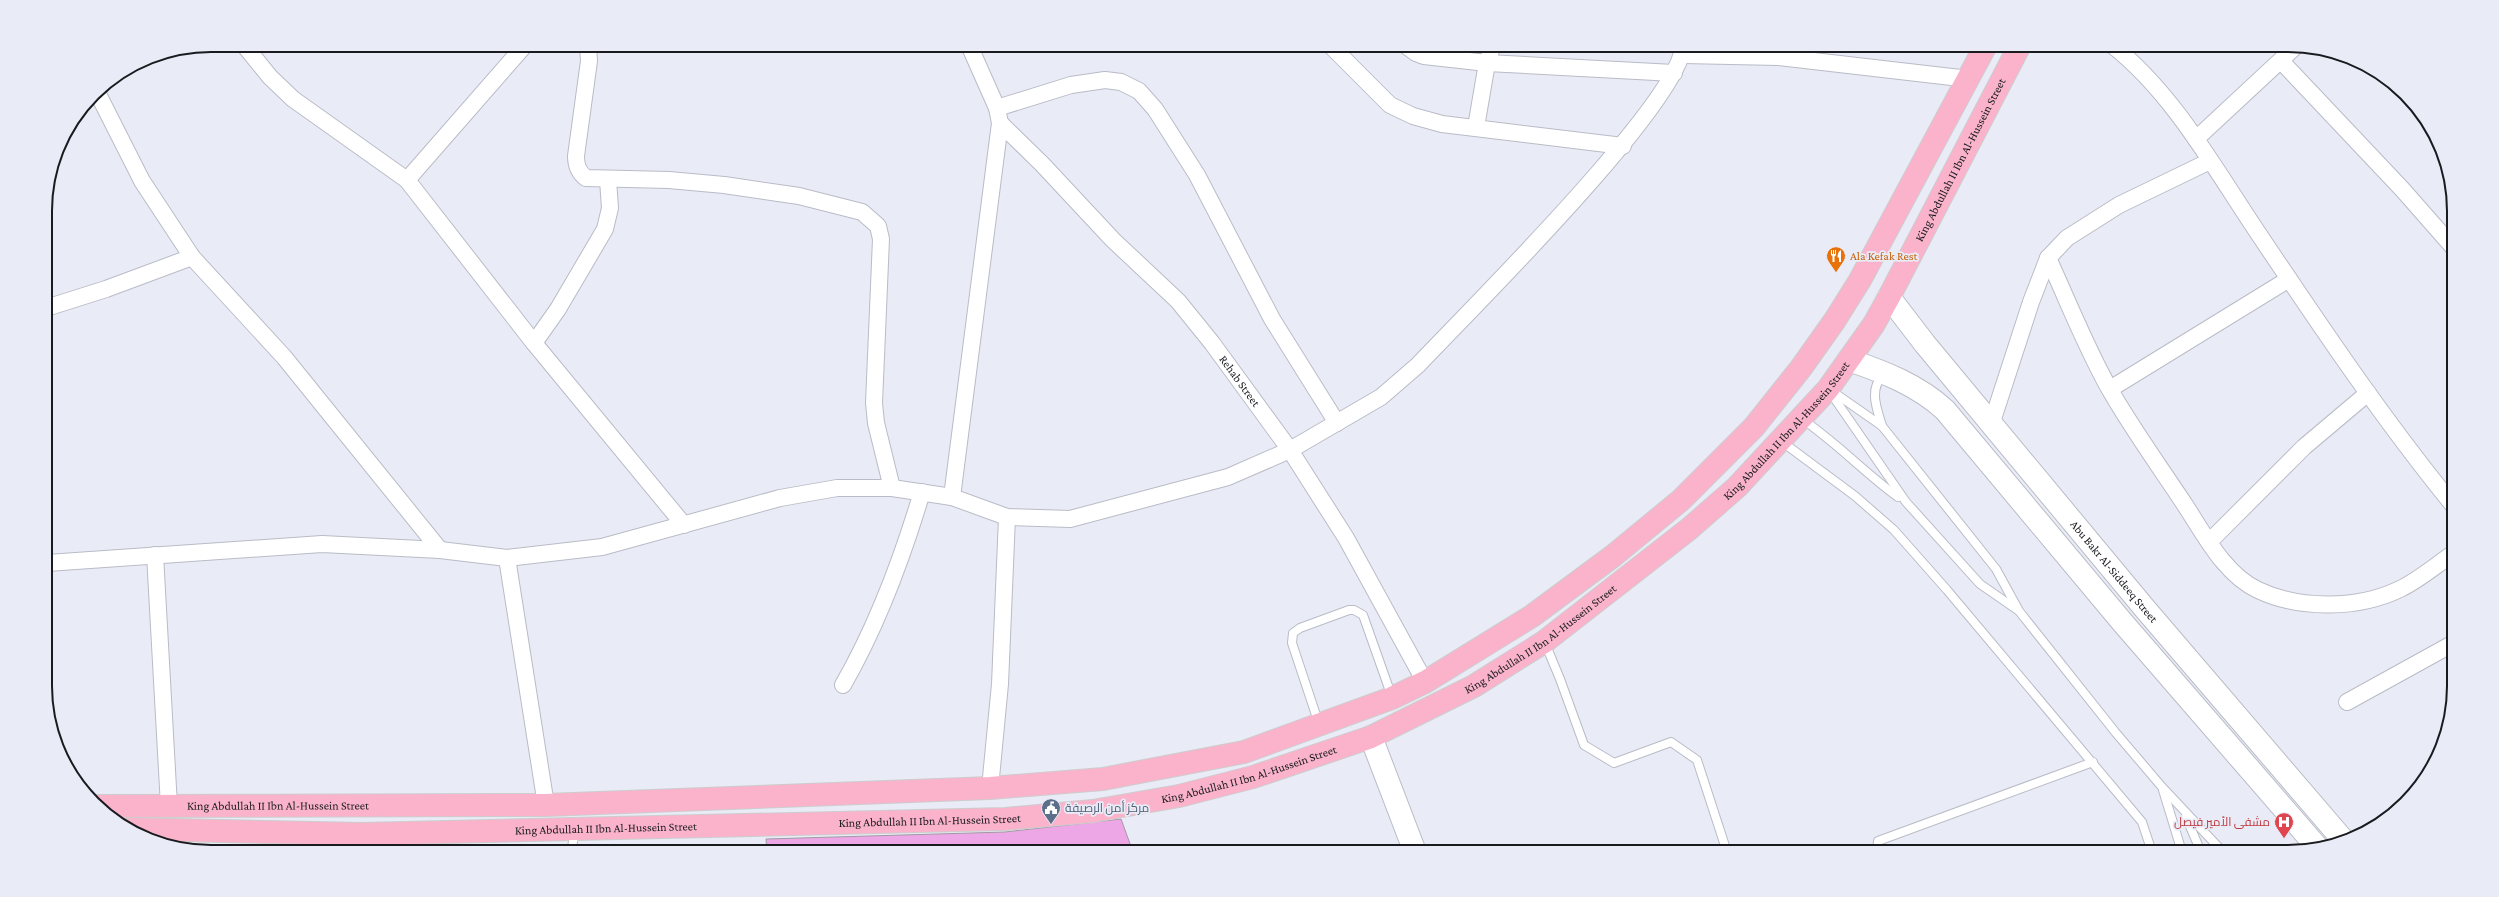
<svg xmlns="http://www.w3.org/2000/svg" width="2499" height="897" viewBox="0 0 2499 897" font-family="'Crimson Pro',Cairo,serif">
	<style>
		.building { fill: #eea7e6; stroke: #a299a1 }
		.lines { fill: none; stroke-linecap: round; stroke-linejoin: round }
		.lane-casing { stroke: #b9bcc6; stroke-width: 10 }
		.street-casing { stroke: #b9bcc6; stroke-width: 18 }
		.secondary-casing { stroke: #b9bcc6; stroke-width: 24 }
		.primary-casing { stroke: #cdcdce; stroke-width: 24 }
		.lane { stroke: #fff; stroke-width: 8 }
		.street { stroke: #fff; stroke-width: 16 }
		.secondary { stroke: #fff; stroke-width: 22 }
		.primary { stroke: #fab3ca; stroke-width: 22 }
		.labels { text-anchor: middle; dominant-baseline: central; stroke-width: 3.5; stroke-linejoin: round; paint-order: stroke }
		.street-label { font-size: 12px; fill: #1a1b1f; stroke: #e9ecf7 }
		.food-label { font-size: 12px; fill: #c56008; stroke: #e9ecf7; text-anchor: start }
		.service-label { font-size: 12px; fill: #4e5e75; stroke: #e9ecf7; text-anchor: start }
		.health-label { font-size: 12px; fill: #be3a42; stroke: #e9ecf7; text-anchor: end }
		.rim { fill: none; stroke: #1a1b1f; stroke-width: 2 }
	</style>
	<rect width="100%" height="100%" fill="#e9ecf7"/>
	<polygon class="building" points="1121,819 1133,852 767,852 766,839 1005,832"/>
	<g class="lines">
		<defs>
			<g id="lane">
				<polyline points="1829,389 1882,426 1996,569 2019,611 2116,733 2162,787 2223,852"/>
				<polyline points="1830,392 1906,502 1980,584 2019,611"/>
				<path d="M1802,419c35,24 63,54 96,78"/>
				<path d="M1882,426c-5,-17 -14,-38 2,-51"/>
				<polyline points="1781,441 1855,496 1894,530 1947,590 2142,822 2152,852"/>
				<polyline points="1545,643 1560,679 1584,745 1614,763 1671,742 1697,760 1727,852"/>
				<polyline points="1319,724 1292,643 1293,633 1300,628 1349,610 1354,610 1363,615 1392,697"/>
				<polyline points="2163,790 2182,852"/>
				<polyline points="2186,817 2201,852"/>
				<polyline points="571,852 575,831"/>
				<polyline points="1877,852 1878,841 2093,762"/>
			</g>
			<g id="street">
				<polyline points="244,45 270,77 293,99 407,180 534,343 684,525"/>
				<path d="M588,45l1,16 -13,95c0,9 2,16 10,22l83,2 55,5 75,11 63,16 16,14 3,13 -7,164 2,20 16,65"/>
				<polyline points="1330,45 1390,105 1413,116 1442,124 1623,146"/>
				<polyline points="1405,45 1416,53 1424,56 1487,63 1674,73"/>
				<path d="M2112,45c61,48 101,121 144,185 63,94 126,188 197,275"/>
				<polyline points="1683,55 1779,57 1969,79"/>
				<polyline points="2281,61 2402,189 2453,247"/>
				<polyline points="97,92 142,181 192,257 284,357 440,550"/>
				<polyline points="997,108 1071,85 1105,80 1121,82 1139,91 1155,109 1197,175 1272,319 1337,423"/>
				<path id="s1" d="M1000,123l42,41 71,76 65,61 34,42 78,107 56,88 79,144"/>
				<polyline points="1476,127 1487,63 1493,45"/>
				<polyline points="2196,139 2296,46"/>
				<polyline points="407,180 525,45"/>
				<path d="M2048,258c20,43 38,90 62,132 23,40 50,77 75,115 19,29 40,70 73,85 42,20 101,19 142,-1 19,-9 36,-24 54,-36"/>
				<polyline points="46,308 106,289 192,257"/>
				<polyline points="534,343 558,309 605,229 610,208 608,180"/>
				<polyline points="2110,389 2289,279"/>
				<polyline points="1992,422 2031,302 2048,258 2067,238 2119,205 2210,161"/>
				<polyline points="952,497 1000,123 997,108 969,45"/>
				<polyline points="2209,542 2304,447 2368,393"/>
				<polyline points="155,555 169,806"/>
				<polyline points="507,558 546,805"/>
				<path d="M47,563l275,-19 118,6 67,8 95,-11 178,-49 57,-10h55l60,9 55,20 63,2 158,-42 62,-27 91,-53 37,-32c47,-50 265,-265 265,-320"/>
				<path d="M843,685c35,-61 59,-126 79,-193"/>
				<polyline points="2347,702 2454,643"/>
				<polyline points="990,788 1000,684 1007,517"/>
			</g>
			<g id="secondary">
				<path id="s2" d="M1889,297l36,47 221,266 198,231"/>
				<path d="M1849,360c35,12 69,25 96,50l178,213 194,224"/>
				<polyline points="1371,737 1415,852"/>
			</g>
			<g id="primary">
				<path id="s3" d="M98,806l448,-1 444,-17 113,-9 141,-27 148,-54 33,-16 107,-66 81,-60 68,-56 73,-73 47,-59 34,-48 25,-40 126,-235"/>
				<path id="s4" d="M129,829l233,5 643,-15 88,-8 86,-15 74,-19 118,-40 103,-51 70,-44 145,-113 48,-42 91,-98 46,-65 15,-27 131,-252"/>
			</g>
		</defs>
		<use href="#lane" class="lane-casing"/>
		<use href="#street" class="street-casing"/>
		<use href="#secondary" class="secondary-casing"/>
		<use href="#primary" class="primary-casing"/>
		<use href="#lane" class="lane"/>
		<use href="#street" class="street"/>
		<use href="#secondary" class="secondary"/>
		<use href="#primary" class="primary"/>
	</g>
	<defs>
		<symbol id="restaurant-pin" viewBox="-11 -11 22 30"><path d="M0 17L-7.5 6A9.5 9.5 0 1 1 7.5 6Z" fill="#e8710a" stroke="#e9ecf7"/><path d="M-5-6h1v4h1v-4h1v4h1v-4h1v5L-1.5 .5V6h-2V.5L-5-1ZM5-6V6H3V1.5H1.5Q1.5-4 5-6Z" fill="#fff"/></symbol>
		<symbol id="civic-pin" viewBox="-11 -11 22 30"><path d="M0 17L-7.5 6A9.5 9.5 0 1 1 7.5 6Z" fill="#5c6f8a" stroke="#e9ecf7"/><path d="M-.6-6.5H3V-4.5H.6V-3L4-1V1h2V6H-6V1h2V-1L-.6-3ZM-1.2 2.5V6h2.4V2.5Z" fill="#fff"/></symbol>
		<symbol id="hospital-pin" viewBox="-11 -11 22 30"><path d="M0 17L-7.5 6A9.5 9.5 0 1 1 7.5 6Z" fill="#e0444e" stroke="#e9ecf7"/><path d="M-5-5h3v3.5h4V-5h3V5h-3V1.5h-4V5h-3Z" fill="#fff"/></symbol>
	</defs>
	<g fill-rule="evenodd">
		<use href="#restaurant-pin" x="1825" y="245" width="22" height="30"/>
		<use href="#civic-pin" x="1040" y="797" width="22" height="30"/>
		<use href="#hospital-pin" x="2273" y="811" width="22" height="30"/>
	</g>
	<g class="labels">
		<g class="street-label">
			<text stroke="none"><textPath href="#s4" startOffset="2097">King Abdullah II Ibn Al-Hussein Street</textPath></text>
			<text stroke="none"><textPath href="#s1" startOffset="353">Rehab Street</textPath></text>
			<text stroke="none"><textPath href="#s4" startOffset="1773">King Abdullah II Ibn Al-Hussein Street</textPath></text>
			<text stroke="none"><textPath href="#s2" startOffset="355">Abu Bakr Al-Siddeeq Street</textPath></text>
			<text stroke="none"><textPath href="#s4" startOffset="1449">King Abdullah II Ibn Al-Hussein Street</textPath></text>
			<text stroke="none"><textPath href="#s4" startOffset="1125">King Abdullah II Ibn Al-Hussein Street</textPath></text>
			<text stroke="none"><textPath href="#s3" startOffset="180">King Abdullah II Ibn Al-Hussein Street</textPath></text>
			<text stroke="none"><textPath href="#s4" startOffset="801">King Abdullah II Ibn Al-Hussein Street</textPath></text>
			<text stroke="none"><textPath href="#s4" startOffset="477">King Abdullah II Ibn Al-Hussein Street</textPath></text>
		</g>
		<g class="food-label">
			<text x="1850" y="256">Ala Kefak Rest</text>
		</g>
		<g class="service-label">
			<text x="1065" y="808">مركز أمن الرصيفة</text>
		</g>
		<g class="health-label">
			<text x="2270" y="822">مشفى الأمير فيصل</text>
		</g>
	</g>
	<path d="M0 0H2499V897H0ZM211 52H2288A159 159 0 0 1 2447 211V686A159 159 0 0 1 2288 845H211A159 159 0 0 1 52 686V211A159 159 0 0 1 211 52Z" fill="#e9ecf7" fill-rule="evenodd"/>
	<path class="rim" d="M211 52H2288A159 159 0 0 1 2447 211V686A159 159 0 0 1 2288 845H211A159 159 0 0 1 52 686V211A159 159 0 0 1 211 52Z"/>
</svg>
